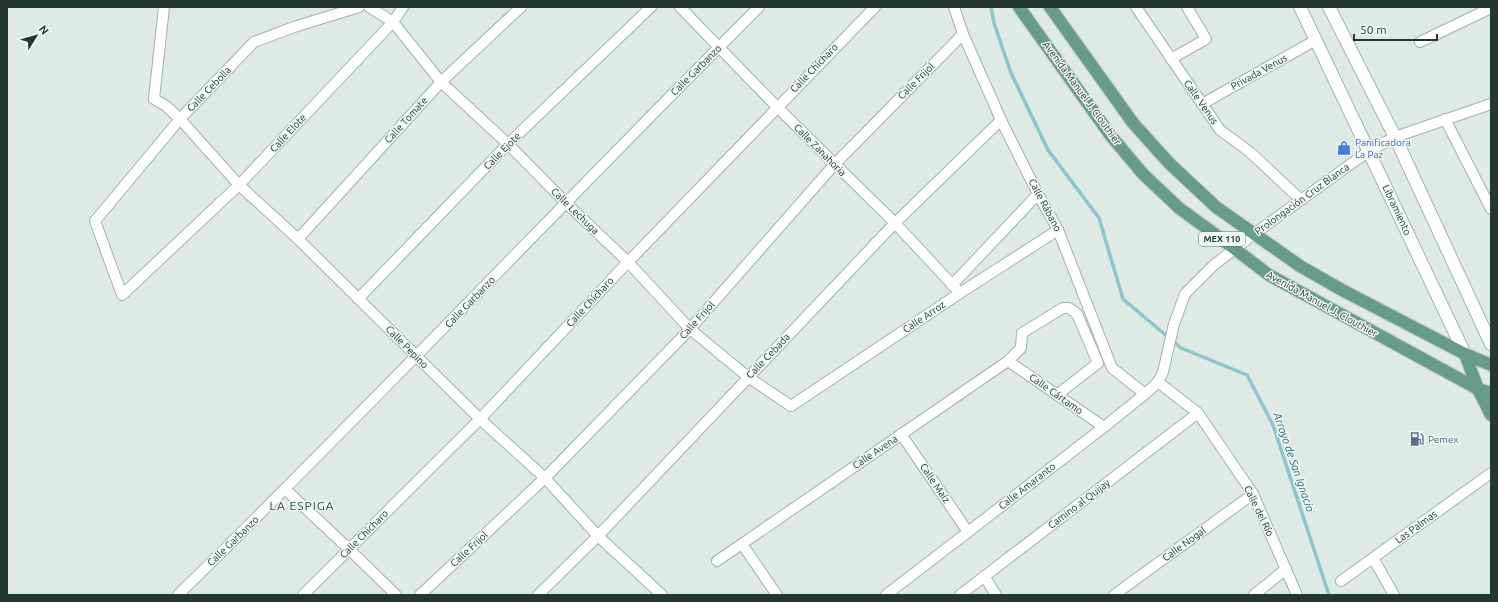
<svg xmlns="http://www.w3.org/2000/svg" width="1498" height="602" viewBox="0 0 1498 602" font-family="Ubuntu,sans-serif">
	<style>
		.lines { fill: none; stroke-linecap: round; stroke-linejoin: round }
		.stream { stroke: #8ac6cc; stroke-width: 3.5 }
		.minor-casing { stroke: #a3b1ab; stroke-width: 12 }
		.secondary-casing { stroke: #a0b4ab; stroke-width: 14 }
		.primary-casing { stroke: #c1c7c5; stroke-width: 14 }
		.minor { stroke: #fff; stroke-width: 10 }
		.secondary { stroke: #fff; stroke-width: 12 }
		.primary { stroke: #679c8b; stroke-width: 12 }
		.labels { text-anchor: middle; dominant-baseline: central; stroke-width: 3; stroke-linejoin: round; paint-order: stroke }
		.shield { fill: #f0f6f3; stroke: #60716b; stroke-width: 1 }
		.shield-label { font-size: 9px; font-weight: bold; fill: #223831 }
		.street-label { font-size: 10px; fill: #223831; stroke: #f0f6f3 }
		.shop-label { font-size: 10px; fill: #366cbe; stroke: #f0f6f3; text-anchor: start }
		.service-label { font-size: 10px; fill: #4e5e75; stroke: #f0f6f3; text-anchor: start }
		.water-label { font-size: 11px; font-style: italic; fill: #206870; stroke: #f0f6f3 }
		.quarter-label { font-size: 12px; letter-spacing: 1px; fill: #1f493c; stroke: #f0f6f3 }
	</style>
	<rect width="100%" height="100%" fill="#e0eae4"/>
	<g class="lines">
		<polyline class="stream" points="991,7 994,23 1011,73 1048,150 1099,218 1123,299 1181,348 1247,375 1273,425 1329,595"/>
		<defs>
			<g id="minor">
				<polyline points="164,7 154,99 166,106 180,119 239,185 298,239 480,419 545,478 598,536 662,595"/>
				<polyline points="359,7 294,27 254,42 180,119 95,221 122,295 239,185 393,22 403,7"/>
				<polyline points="369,7 393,22 441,82 508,144 566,203 628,262 690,329 748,377 791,406 960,293 1058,230"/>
				<polyline points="680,7 777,107 895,223 960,293"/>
				<polyline points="954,7 963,34 1001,120 1038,194 1058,230 1112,368 1145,394"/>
				<polyline points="1136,7 1220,130 1250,152 1300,199"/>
				<polyline points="1420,42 1491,8"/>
				<polyline points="1171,59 1206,39 1187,7"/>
				<polyline points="1202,104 1316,40"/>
				<polyline points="1445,119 1491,209"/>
				<polyline points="298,239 441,82 521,7"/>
				<polyline points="952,285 1038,194"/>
				<polyline points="358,299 508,144 651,7"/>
				<polyline points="1008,361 1104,427"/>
				<polyline points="1158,382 1198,413 1253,494 1297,595"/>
				<polyline points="901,434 968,532"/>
				<polyline points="286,490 349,549 396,595"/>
				<polyline points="742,544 777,595"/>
				<polyline points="1373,558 1394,595"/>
				<polyline points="717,561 1008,361 1021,348 1022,333 1063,308 1069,308 1077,314 1098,363 1057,395"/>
				<polyline points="984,576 996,595"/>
				<polyline points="1341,581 1491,473"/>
				<path d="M178,595c197,-193 386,-393 581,-588"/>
				<polyline points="303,595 480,419 628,262 875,7"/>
				<polyline points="420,595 545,478 690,329 834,165 963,34"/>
				<polyline points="538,595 598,536 895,223 1001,120"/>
				<polyline points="886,595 968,532 1104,427 1145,394 1158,382 1163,372 1174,324 1185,294 1214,265 1254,234 1369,151 1395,137 1491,104"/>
				<polyline points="960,595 1198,413"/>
				<polyline points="1114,595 1253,494"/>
				<polyline points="1254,595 1286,569"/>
			</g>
			<g id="secondary">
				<polyline points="1300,7 1465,354"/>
				<polyline points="1329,7 1395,137 1491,344"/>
			</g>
			<g id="primary">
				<polyline points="1019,7 1111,136 1143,174 1179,208 1235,249 1269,275 1478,389 1491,393"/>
				<polyline points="1050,7 1133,123 1169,163 1216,207 1300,266 1342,290 1465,354 1491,365"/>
				<polyline points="1465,354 1478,389 1491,415"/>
			</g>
		</defs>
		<use href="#minor" class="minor-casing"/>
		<use href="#secondary" class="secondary-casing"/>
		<use href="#primary" class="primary-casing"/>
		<use href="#minor" class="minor"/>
		<use href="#secondary" class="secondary"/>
		<use href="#primary" class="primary"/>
	</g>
	<defs>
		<symbol id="shop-bare" viewBox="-9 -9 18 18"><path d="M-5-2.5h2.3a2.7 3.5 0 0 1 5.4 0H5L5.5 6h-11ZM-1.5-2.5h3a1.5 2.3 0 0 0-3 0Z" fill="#3f7fe0" stroke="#f0f6f3" stroke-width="2.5" paint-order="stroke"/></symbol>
		<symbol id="fuel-bare" viewBox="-9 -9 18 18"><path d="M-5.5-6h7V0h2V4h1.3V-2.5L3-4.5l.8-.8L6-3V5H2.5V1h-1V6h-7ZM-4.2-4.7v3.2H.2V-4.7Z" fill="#5c6f8a" stroke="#f0f6f3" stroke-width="2.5" paint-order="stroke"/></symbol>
	</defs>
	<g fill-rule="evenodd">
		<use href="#shop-bare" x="1334" y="138" width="20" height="20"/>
		<use href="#fuel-bare" x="1407" y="429" width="20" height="20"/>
	</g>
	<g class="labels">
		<rect class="shield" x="1199" y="232" width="46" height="14" rx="3"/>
		<g class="shield-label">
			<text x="1222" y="239">MEX 110</text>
		</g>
		<g class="street-label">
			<text transform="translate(814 68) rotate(-46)">Calle Chícharo</text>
			<text transform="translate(696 70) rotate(-45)">Calle Garbanzo</text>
			<text transform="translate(1259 72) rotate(-29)">Privada Venus</text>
			<text transform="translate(916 81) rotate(-45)">Calle Frijol</text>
			<text transform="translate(209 89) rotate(-46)">Calle Cebolla</text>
			<text transform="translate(1082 93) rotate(54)">Avenida Manuel J. Clouthier</text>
			<text transform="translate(1201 102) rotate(55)">Calle Venus</text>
			<text transform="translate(406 120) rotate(-48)">Calle Tomate</text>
			<text transform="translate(288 133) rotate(-47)">Calle Elote</text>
			<text transform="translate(820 150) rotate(45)">Calle Zanahoria</text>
			<text transform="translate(502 151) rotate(-45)">Calle Ejote</text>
			<text transform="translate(1302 199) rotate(-36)">Prolongación Cruz Blanca</text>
			<text transform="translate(1045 205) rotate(62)">Calle Rábano</text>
			<text transform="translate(1397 210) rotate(65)">Libramiento</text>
			<text transform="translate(575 211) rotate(44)">Calle Lechuga</text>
			<text transform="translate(470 302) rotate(-46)">Calle Garbanzo</text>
			<text transform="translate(590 302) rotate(-47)">Calle Chícharo</text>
			<text transform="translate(1322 304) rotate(29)">Avenida Manuel J. Clouthier</text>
			<text transform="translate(924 317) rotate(-34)">Calle Arroz</text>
			<text transform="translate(697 320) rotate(-48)">Calle Frijol</text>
			<text transform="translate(407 347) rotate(45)">Calle Pepino</text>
			<text transform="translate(768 356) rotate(-46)">Calle Cebada</text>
			<text transform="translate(1056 394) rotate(35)">Calle Cártamo</text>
			<text transform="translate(875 452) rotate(-34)">Calle Avena</text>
			<text transform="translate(935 483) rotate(56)">Calle Maíz</text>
			<text transform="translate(1027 486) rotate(-38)">Calle Amaranto</text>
			<text transform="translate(1079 504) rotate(-37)">Camino al Quijay</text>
			<text transform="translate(1259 511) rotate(64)">Calle del Río</text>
			<text transform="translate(1416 527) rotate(-36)">Las Palmas</text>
			<text transform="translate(364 534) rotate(-45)">Calle Chícharo</text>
			<text transform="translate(233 541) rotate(-44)">Calle Garbanzo</text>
			<text transform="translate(1184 544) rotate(-36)">Calle Nogal</text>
			<text transform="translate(469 549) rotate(-43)">Calle Frijol</text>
		</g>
		<g class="shop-label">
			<text x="1355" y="142">Panificadora<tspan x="1355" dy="12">La Paz</tspan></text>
		</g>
		<g class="service-label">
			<text x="1428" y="439">Pemex</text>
		</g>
		<g class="water-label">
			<text transform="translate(1294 462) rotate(71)">Arroyo de San Ignacio</text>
		</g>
		<g class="quarter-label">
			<text x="302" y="505">LA ESPIGA</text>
		</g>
	</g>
	<rect width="1498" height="602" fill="none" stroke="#223831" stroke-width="16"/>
	<g transform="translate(36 36) rotate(53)" stroke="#f0f6f3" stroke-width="3" paint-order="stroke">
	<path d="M0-3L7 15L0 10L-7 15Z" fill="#223831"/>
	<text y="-6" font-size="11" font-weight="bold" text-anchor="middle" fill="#223831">N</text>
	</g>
	<path d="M1354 34v6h83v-6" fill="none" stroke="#223831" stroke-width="2"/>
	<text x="1360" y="34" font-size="12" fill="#223831" stroke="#f0f6f3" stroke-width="3" paint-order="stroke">50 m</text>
</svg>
